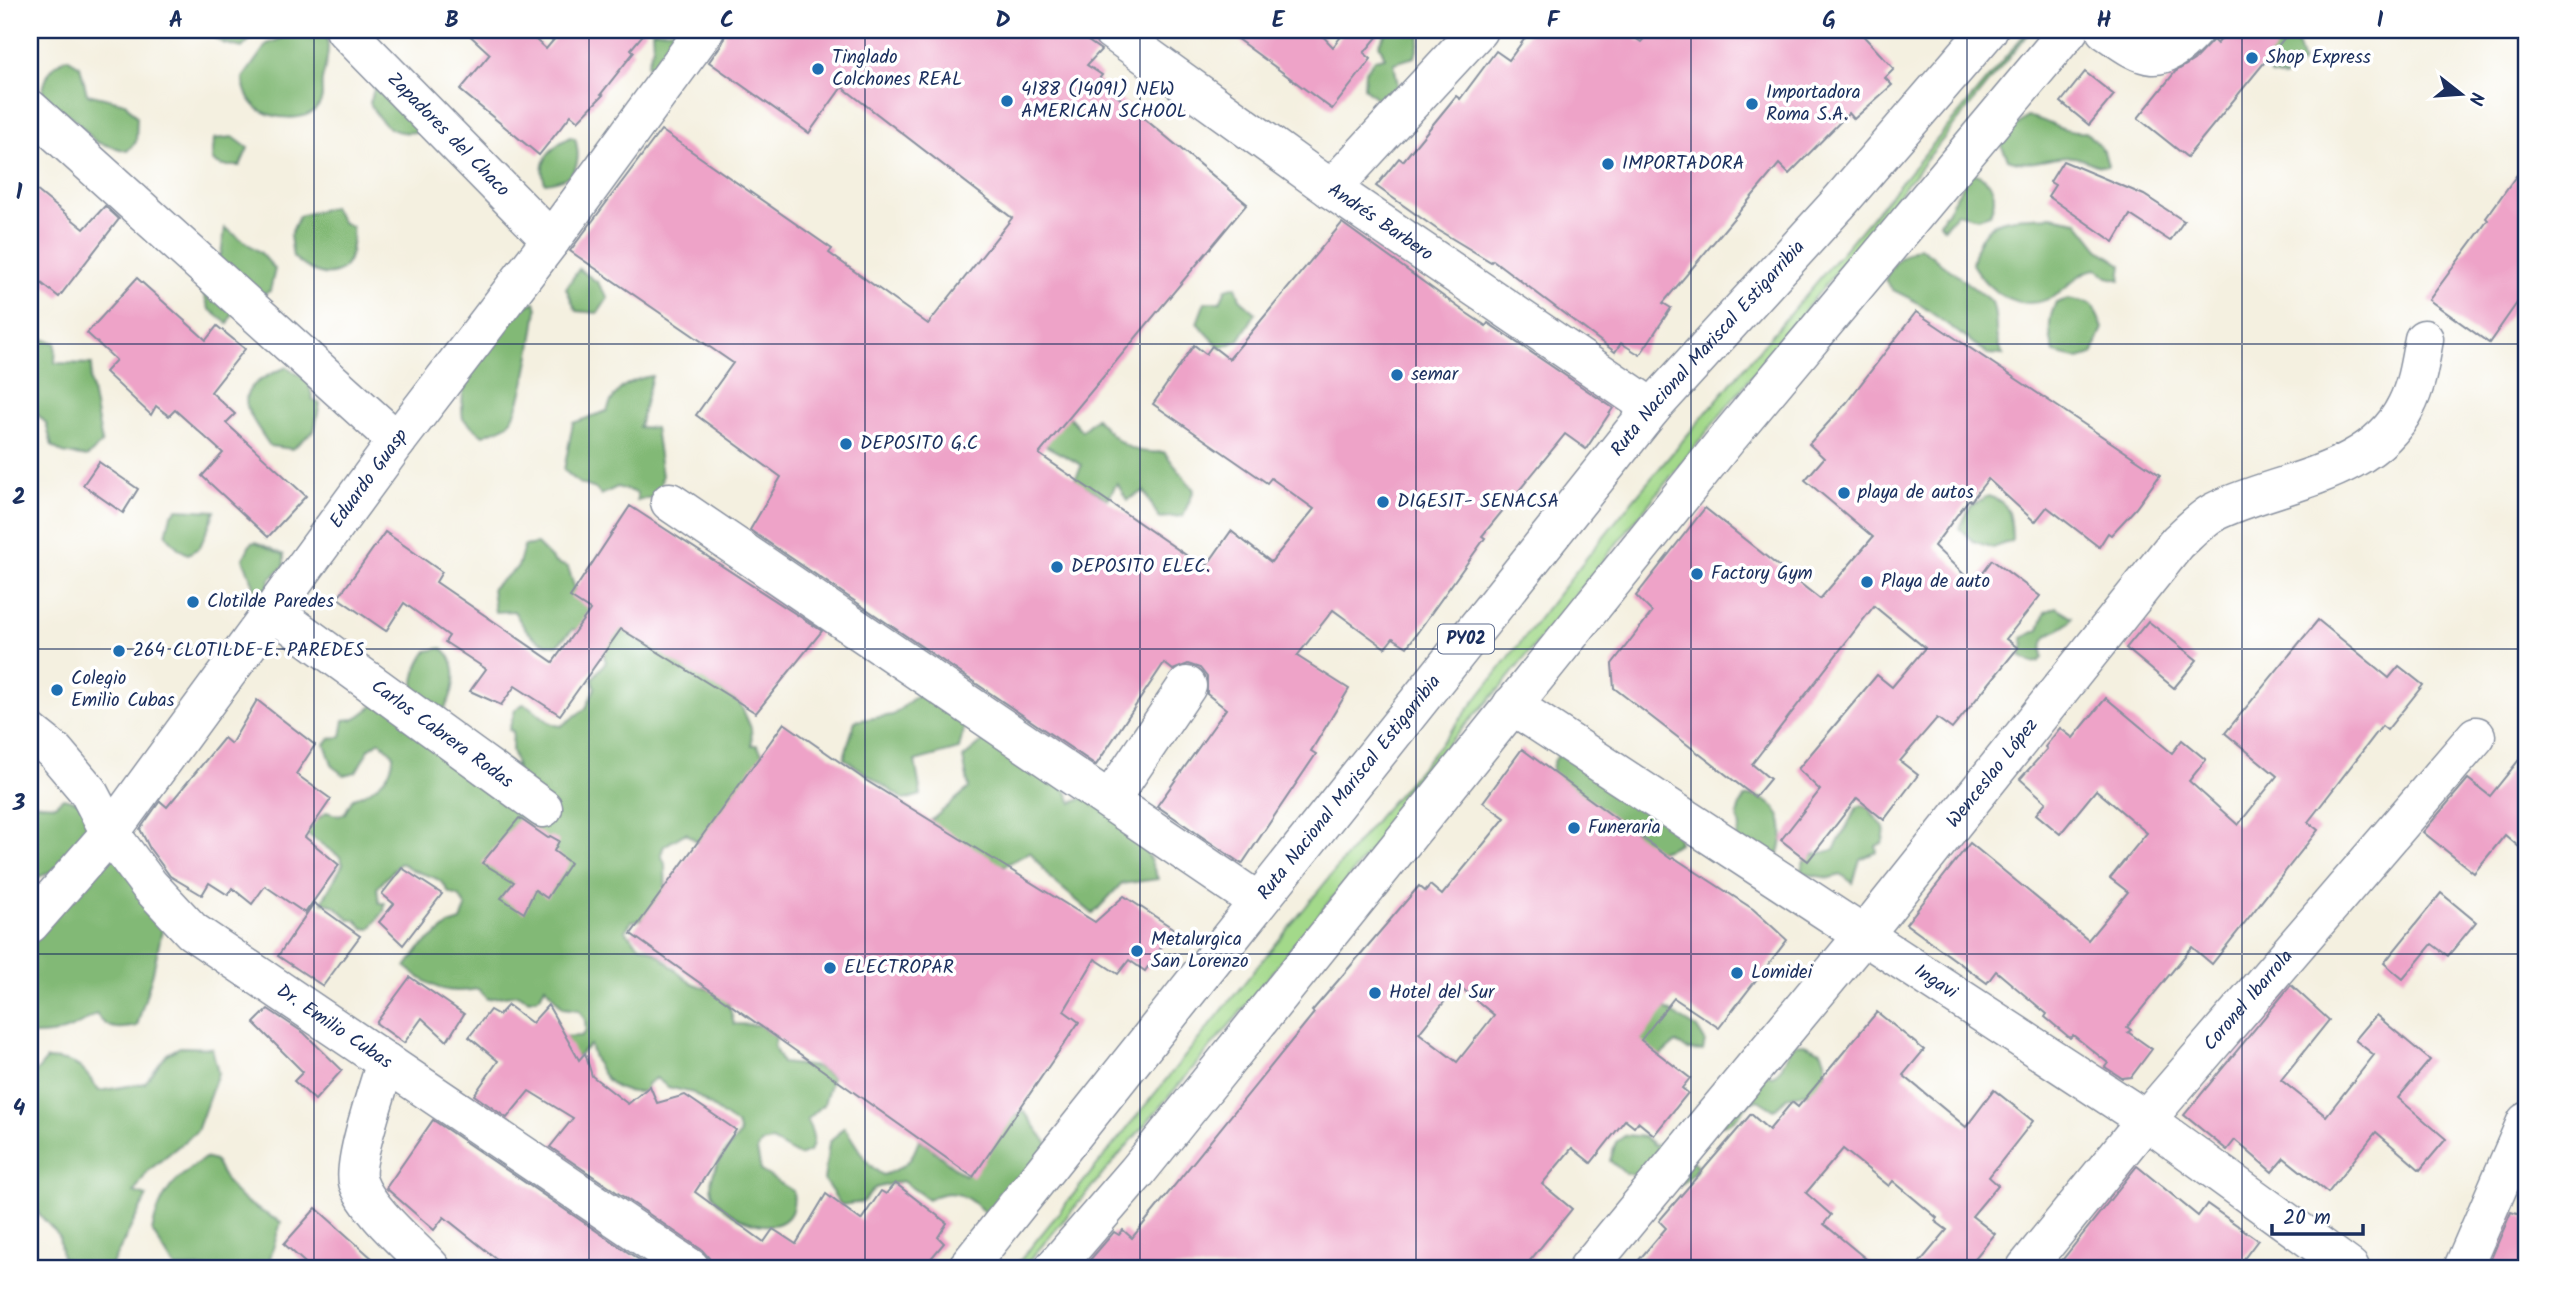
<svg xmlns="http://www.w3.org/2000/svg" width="2556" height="1298" viewBox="0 0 2556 1298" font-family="Kalam,sans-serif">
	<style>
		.green { fill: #a3d98a; stroke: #5f8474; stroke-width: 2 }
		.forest { fill: #82b976; stroke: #4e746a; stroke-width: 2 }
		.building { fill: #eea3c8; fill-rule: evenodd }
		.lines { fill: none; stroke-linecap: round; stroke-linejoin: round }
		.minor-casing { stroke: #88909f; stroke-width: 41 }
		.highway-casing { stroke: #88909f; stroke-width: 41 }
		.minor { stroke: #fff; stroke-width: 38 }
		.highway { stroke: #fff; stroke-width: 38 }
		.grid { fill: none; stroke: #1b2f5e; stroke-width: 2; stroke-opacity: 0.55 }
		.poi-dot { fill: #1f6fb2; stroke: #fff; stroke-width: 2.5 }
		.labels { text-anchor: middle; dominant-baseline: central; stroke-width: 7; stroke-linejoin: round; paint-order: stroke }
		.shield { fill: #fff; stroke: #5f6d8e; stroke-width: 2 }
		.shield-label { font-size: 18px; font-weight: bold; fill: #1b2f5e }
		.poi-label { font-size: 19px; fill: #1b2f5e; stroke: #fff; text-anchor: start }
		.street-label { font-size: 19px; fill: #1b2f5e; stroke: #fff }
		.neatline { fill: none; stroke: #1b2f5e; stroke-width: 2.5 }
		.grid-label { font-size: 23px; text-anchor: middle; font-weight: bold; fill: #1b2f5e }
	</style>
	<rect width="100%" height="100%" fill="#fff"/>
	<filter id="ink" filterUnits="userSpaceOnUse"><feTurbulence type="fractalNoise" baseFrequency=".0143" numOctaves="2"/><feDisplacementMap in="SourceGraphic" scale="14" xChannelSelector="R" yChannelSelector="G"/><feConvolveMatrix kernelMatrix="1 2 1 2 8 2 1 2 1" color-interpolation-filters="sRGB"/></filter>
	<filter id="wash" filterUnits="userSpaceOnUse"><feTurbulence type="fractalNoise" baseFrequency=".00686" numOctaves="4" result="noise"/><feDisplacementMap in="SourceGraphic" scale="28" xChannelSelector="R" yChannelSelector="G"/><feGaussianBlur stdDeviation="1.57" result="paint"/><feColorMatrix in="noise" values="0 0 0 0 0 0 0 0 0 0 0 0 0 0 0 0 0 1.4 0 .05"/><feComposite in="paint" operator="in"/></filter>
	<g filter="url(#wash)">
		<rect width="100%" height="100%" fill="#f4f0e0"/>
		<path class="green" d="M2028,30h3l-530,657 -61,65 -50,74 -151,188 -216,254h-9l365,-452c94,-105 174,-221 265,-329 127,-153 258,-303 384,-457z"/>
		<g class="forest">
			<polygon points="202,30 259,30 242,48 223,43"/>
			<path d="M303,30l23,2c5,18 0,30 -4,48 -2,9 3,16 -3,25 -11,18 -49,15 -63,2 -9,-9 -12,-17 -13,-29l24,-34z"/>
			<polygon points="681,30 681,39 661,72 647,65 653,47 652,31"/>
			<polygon points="1388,30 1414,30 1420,37 1415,57 1394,63 1398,85 1381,102 1364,88 1365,72 1375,59 1385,57 1379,44"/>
			<path d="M2280,30h22l-6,9 7,24 -19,15 -13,-3c-6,-15 -3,-33 9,-45z"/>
			<path d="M67,58l13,8 7,28 38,9 12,14 -1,25 -9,9 -31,-9 -24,-25 -31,-21c5,-18 7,-30 26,-38z"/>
			<path d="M375,86l45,45c-25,6 -39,-5 -50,-28z"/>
			<path d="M2027,117c22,1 30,17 59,15l18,19 4,15c-15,2 -24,-10 -38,-9 -23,0 -39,11 -62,2l-6,-12 4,-13z"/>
			<polygon points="233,137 248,148 240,166 222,166 212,161 214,139"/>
			<path d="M570,137l5,1c8,29 -1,42 -30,45 -9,-22 6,-36 25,-46z"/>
			<path d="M1971,172c22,7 28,22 19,42l-12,4 -21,-5 -13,15 -4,-5z"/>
			<path d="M332,207l10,15 10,5c4,48 -22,62 -59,30l-3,-21 9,-20z"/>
			<path d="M2051,216l26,5 24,30 21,14 -2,15 -12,-3 -10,-8c-19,1 -25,15 -40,25 -34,21 -67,2 -86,-30 10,-51 34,-45 79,-48z"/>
			<polygon points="225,228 261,253 275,269 270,291 236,307 228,324 209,309 201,287 209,268 221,254"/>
			<path d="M1920,247l72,55c7,19 0,36 11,53l-15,-1 -73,-53 -22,-11 -8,-10c6,-17 19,-27 35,-33z"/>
			<polygon points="579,269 597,282 608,298 598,313 576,311 566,288"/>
			<polygon points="1236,286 1240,299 1256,313 1239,340 1221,348 1197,323 1205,302 1220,302 1226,289"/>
			<path d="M2068,299l24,5 11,24 -11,27 -13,4 -25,-6c-5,-19 -7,-33 2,-50z"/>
			<path d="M535,302l2,7c-3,22 -14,103 -29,115 -6,5 -18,8 -25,11l-20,-16c-6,-40 18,-79 47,-106 6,-5 17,-7 25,-11z"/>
			<polygon points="39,338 56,343 55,363 92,364 90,380 102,443 87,457 63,453 52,446 46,423 30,407 30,349"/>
			<path d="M287,367l21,14 5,19 7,4 -6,27 -22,18 -22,-3c-29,-43 -40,-56 17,-79z"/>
			<path d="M652,376l-13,51 16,1 7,48 -3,20 -22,4v-7l-20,-6 -16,8 -5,-6 -17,-6 -15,-13 9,-47 34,-12c8,-23 22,-31 45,-35z"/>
			<path d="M1065,412l17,19 14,-13c22,25 34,37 68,34l30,38 -11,26 -24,2 -15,-27 -17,9 -10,-17 -9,16 -34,-18 8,-16 -47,-25z"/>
			<path d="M1988,496c25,7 23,22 24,45l-19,7 -20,-7 -14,-13 12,-22z"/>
			<polygon points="177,509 215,511 200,547 188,554 179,549 166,535 171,515"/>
			<polygon points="256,542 284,555 284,566 270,579 267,591 257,593 243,559 251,543"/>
			<path d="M537,544l19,19 12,4 7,22 10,8 155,106 11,25 1,17h5l5,8v13l-62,78 -14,-11 -22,13 -3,8 4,10 1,41 -17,13 -17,3 -7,10 15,15c12,-1 35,25 47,34 11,8 32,9 41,23 3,6 4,15 6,21l25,1 17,12 -2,10 8,16 35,4 15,10 -8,27 -17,16c5,12 10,21 2,32l-10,4 -27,-15 -10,2 -5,7 4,21 32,20c9,62 -82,27 -82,-5 0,-19 18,-39 29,-52l-3,-9 -44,-32 -25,-6 -12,-9 -9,6 -2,7c-32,7 -48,-19 -55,-46l-18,16 -10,-24 19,-1 5,-5 -1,-11 -6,-10 -16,-2 -18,-22 -5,11 -11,3 -12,-6 -30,5 -9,-10c-33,6 -46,-1 -72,-22l14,-19 29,-23 12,-4 5,-14 -7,-11 -10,-3c-8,-17 -19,-16 -34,-22 -6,-2 -9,-6 -15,-8l-23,25 2,15h6l-1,8 -14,18 -7,-1 -7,-8h-6l-15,-14 -13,-4 21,-38 -3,-7 -33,-23 4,-10 16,-12 12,4 6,-3 8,-15c18,-5 42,-22 40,-44l-13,-13 -11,8 -13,23 -12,3 -11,-8 -8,-23 5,-6 11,-1 3,-17 11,-1 19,-14 41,-10c-4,-15 3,-32 12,-44l15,-3c20,16 13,49 -2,66l77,54 -5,-18 1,-19 -4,-1 6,-20 8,-6c16,4 21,21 38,22l25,-18 9,-20 -3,-9 14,-17c-3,-14 -19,-31 -33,-33l-16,16c-22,0 -33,-16 -43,-34l-19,1 -3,-24 26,-21 6,-21z"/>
			<path d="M2056,607l16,10c-9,21 -34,6 -29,41l-5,4 -6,1 -11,-7 3,-12 -2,-6 17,-8 6,-18z"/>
			<polygon points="933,682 970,704 959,749 915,761 921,795 904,800 844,758 855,721 893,715"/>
			<polygon points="986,739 1014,742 1032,775 1056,767 1072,803 1097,792 1132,816 1158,879 1121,884 1093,914 1050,878 1030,852 1004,866 913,836 969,788 963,758"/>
			<path d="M1563,751l109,64 7,28c-35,19 -33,2 -52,-21l-64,-14c-7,-22 -21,-41 0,-57z"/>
			<path d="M1754,796c30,9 33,33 24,60l-42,-16 4,-13c-4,-12 -3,-19 5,-30z"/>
			<path d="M63,798l17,4 9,9c0,7 1,20 -3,27 -11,19 -35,38 -56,41v-76l25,2z"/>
			<path d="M1862,805c9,2 8,6 13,12 10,11 12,11 7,26l-6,3 1,6 -17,7 -7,24 -11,-8 -13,3 -24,-4 -4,-4c4,-23 21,-12 34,-22l22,-41z"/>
			<path d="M106,848l63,50 -16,74 -16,54c-19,4 -30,4 -41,-12 -22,15 -39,22 -66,21v-96z"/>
			<polygon points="1664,1008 1697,1028 1705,1041 1703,1051 1687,1050 1676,1042 1660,1056 1640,1044 1641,1034"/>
			<path d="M1804,1044l17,7c11,20 3,30 -9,46l-6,-4 -18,4 -14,13 -16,-10c-18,4 -14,20 -36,25l2,-53 12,-6 37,10 9,-9 9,-22z"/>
			<path d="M180,1047l32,1 6,25 -21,58 -49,40 -14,21 13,4 -37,72h-13l-35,-10 -3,-22 -29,-32v-125l17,-20c30,1 36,8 52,32l46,-8 22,-29z"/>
			<path d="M1024,1111l27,37 -55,75c-24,-21 -36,-40 -68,-24l-26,-18 -27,7 -12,14 -22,3 -17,-25 5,-37 15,-16c14,19 20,37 39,48 21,-7 30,-14 36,-36l45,36 42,-61 11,2z"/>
			<polygon points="1626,1135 1645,1137 1654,1145 1673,1146 1697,1165 1695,1172 1681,1185 1625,1173 1610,1161 1616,1142"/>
			<path d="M205,1158l10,3c17,36 32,43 66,61l-14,46h-92l-23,-37c8,-38 21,-51 53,-73z"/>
		</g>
		<g id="blocks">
			<g class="building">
				<polygon points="464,30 525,30 546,49 562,30 647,30 631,49 634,52 601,94 603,95 578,121 571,115 539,155 460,90 490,54"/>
				<polygon points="726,30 1072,30 1101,50 1087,65 1102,75 1098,80 1247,204 1039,454 1205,568 1231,531 1271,562 1314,509 1271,478 1267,483 1153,404 1194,345 1206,354 1212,346 1229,359 1342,223 1465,312 1486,326 1488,323 1613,408 1586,449 1565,434 1482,536 1485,538 1407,647 1393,638 1385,648 1333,610 1297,656 1349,689 1311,751 1316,754 1242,864 1157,806 1226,709 1207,694 1207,677 1200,668 1188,664 1173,670 1164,663 1096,765 750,530 781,477 696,415 733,363 570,251 661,130 832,249 829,253 928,324 1012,218 842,87 809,133 709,62 723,42"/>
				<polygon points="1225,30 1317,30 1333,47 1346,30 1383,30 1364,53 1371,59 1332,109"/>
				<polygon points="1531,30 1623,30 1641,42 1651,30 1858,30 1894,69 1885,78 1892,85 1854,119 1849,113 1789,174 1779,164 1663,303 1671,308 1640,355 1621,343 1615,352 1493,260 1491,262 1438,230 1376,186 1399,158 1403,161 1456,96 1460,99 1496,51 1509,60"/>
				<polygon points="2229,30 2291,30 2187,157 2138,118 2175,72 2194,60 2213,40 2217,44"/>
				<polygon points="2085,72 2114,95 2089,125 2061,102"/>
				<polygon points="2063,161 2144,195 2184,221 2170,241 2130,215 2114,242 2048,196 2055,185 2050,182"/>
				<polygon points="2526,162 2526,290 2489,343 2429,300 2488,220 2486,218"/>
				<polygon points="30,185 84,229 105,206 119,219 59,297 30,274"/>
				<polygon points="137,278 206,340 217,326 245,349 211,392 235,414 226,423 306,496 268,537 202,476 223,453 175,410 169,416 156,406 151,415 105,372 116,360 87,333"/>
				<polygon points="1916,312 2160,475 2136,508 2111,535 2108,533 2099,547 2047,507 2035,522 1988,479 1971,501 1969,499 1934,546 1974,584 1992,560 2040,596 2006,639 2018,648 1952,729 1937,718 1900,761 1918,775 1884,820 1857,798 1808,861 1781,840 1820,790 1798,769 1877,675 1892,687 1925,648 1874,606 1752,764 1770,779 1755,797 1614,688 1612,664 1652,612 1636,596 1705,508 1820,599 1873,537 1805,480 1824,458 1809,444 1847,402"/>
				<polygon points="99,462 138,489 123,513 83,485"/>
				<polygon points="630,506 822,631 756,713 621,629 560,715 515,686 501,705 470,691 486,669 445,642 449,636 404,603 386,631 338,598 385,532 442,572 436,582 553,662 590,610 570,597"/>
				<polygon points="2318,620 2389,678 2399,666 2423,685 2387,730 2382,726 2308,822 2318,830 2212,964 2192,947 2127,1027 2131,1030 2128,1032 2152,1049 2131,1077 2122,1078 2105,1067 2108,1063 2073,1035 2070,1038 2045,1017 2047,1014 1996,971 1987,983 1906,924 1970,843 2088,940 2128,892 2110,878 2147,833 2096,790 2060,834 2036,814 2046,802 2020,779 2047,749 2045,747 2060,728 2073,738 2106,698 2172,753 2182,740 2206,760 2189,781 2238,825 2277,776 2225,733"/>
				<polygon points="2148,621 2197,660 2174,688 2126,648"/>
				<polygon points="257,700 315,745 296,774 331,799 305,837 339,865 305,913 265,886 252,904 232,888 228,895 209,883 202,895 170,876 150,849 140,829 160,801 167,807 224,738 231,744"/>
				<polygon points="784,723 867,781 1095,922 1124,896 1174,929 1145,971 1129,960 1118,974 1095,959 1064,1011 1079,1022 973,1177 631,934"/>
				<path d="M1522,749l149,110 2,-2 80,52 34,31 -68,88 -45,-30 -33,42 49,38 -8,10 6,5 -34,42 -16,-13 -4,5 -9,-7 -34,43 -19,-15 -30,36 30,25 -48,59h-441l31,-36 5,3 4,-5 9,8 182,-225 -2,-2 107,-125 6,5 5,-6 12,10 63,-77 -22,-16zM1458,985l36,30 -37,47 -38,-29z"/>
				<polygon points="2526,751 2526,853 2505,835 2474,873 2423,832 2468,779 2490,796"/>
				<polygon points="519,818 548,838 550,836 559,841 554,851 570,863 547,898 535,890 524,913 501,898 514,882 482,863"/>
				<polygon points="402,868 442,894 403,945 379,922 394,904 382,894"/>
				<polygon points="2441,893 2476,922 2448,956 2432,944 2403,979 2384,963"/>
				<polygon points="314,903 360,936 323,986 278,956"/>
				<polygon points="410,977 464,1014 447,1041 422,1018 404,1043 376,1023"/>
				<polygon points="2291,985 2329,1020 2281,1080 2326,1116 2374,1055 2355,1040 2376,1015 2430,1060 2398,1098 2446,1139 2420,1170 2376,1132 2328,1193 2284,1158 2272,1172 2235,1140 2227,1150 2184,1115"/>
				<polygon points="508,1005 532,1023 548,1005 579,1060 585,1053 592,1076 628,1104 650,1086 657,1103 685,1095 736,1130 695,1192 764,1242 773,1229 796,1244 826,1194 861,1220 881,1191 886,1194 895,1183 947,1223 938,1237 944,1243 923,1268 712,1268 709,1258 702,1250 550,1147 573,1118 529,1091 507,1118 474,1095 498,1061 469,1037 490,1010 499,1015"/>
				<polygon points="268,1009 304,1033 342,1070 315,1100 294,1081 303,1072 254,1023"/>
				<polygon points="1877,1012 1924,1050 1903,1075 1966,1127 1994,1090 2033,1121 1989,1177 1998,1185 1972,1216 1995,1234 1967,1268 1915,1268 1947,1230 1935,1221 1937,1218 1893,1181 1889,1186 1843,1149 1806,1193 1831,1215 1824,1224 1877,1268 1632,1268 1666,1228 1659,1221 1751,1114 1769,1130 1792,1102 1798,1107"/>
				<polygon points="433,1120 651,1268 508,1268 444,1217 434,1230 386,1188"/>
				<polygon points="2137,1166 2198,1216 2207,1204 2258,1240 2237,1268 2056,1268"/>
				<polygon points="316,1208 383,1268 311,1268 284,1244"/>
				<polygon points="2511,1212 2526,1217 2526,1268 2487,1268"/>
			</g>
		</g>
	</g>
	<g filter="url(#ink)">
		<use href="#blocks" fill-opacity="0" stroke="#88909f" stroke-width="2"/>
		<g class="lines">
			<defs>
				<g id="minor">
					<path id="s1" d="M345,30l206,210"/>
					<path id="s2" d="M1111,30l220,159 321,219"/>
					<path d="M2105,30c38,26 53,40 89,0"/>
					<polyline points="30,109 397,441"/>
					<polyline points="1331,189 1478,30"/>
					<polyline points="670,502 1257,901"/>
					<path id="s3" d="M272,611l271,197"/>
					<path id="s4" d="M1512,705l634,415 204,148"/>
					<path id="s5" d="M30,732l25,20 33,39 22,42 39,52 43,46 498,337"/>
					<polyline points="1110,800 1187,686"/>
					<path id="s6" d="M30,924l80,-91 287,-392 154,-201 154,-210"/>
					<path d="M386,1062c-7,23 -34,102 -28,120 10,29 53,64 73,86"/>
					<path id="s7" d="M1588,1268l275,-332 314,-393c11,-10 24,-24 37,-31 62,-31 158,-36 192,-106 11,-21 14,-45 18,-67"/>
					<path id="s8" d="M2026,1268l120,-148 330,-384"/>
					<polyline points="2463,1268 2526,1122"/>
				</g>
				<g id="highway">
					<path id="s9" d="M967,1268l685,-860 185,-203 151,-175"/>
					<polyline points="1054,1268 1137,1172 1727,439 2069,30"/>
				</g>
			</defs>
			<use href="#minor" class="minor-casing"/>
			<use href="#highway" class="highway-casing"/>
			<use href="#minor" class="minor"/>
			<use href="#highway" class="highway"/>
		</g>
	</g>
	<path class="grid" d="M314,30v1238M589,30v1238M865,30v1238M1140,30v1238M1416,30v1238M1691,30v1238M1967,30v1238M2242,30v1238M30,344h2496M30,649h2496M30,954h2496"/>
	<g class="poi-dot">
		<circle cx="2252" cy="58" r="7"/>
		<circle cx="818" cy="69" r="7"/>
		<circle cx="1007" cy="101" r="7"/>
		<circle cx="1752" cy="104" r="7"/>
		<circle cx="1608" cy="164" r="7"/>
		<circle cx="1397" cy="375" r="7"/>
		<circle cx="846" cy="444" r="7"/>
		<circle cx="1844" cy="493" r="7"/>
		<circle cx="1383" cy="502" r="7"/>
		<circle cx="1057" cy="567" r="7"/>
		<circle cx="1697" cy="574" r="7"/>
		<circle cx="1867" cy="582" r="7"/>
		<circle cx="193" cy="602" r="7"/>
		<circle cx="119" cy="651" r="7"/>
		<circle cx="57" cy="690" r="7"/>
		<circle cx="1574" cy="828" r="7"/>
		<circle cx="1137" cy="951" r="7"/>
		<circle cx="830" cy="968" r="7"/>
		<circle cx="1737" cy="973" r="7"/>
		<circle cx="1375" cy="993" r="7"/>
	</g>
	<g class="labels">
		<rect class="shield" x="1438" y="624.5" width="56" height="29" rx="5"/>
		<g class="shield-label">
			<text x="1466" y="639">PY02</text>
		</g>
		<g class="poi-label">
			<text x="832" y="58">Tinglado<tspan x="832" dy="22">Colchones REAL</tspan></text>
			<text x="2266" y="58">Shop Express</text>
			<text x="1021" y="90">4188 (14091) NEW<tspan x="1021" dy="22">AMERICAN SCHOOL</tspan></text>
			<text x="1766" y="93">Importadora<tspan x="1766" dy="22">Roma S.A.</tspan></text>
			<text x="1622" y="164">IMPORTADORA</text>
			<text x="1411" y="375">semar</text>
			<text x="860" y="444">DEPOSITO G.C</text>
			<text x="1858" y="493">playa de autos</text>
			<text x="1397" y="502">DIGESIT- SENACSA</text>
			<text x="1071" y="567">DEPOSITO ELEC.</text>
			<text x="1711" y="574">Factory Gym</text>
			<text x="1881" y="582">Playa de auto</text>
			<text x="207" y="602">Clotilde Paredes</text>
			<text x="133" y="651">264 CLOTILDE E. PAREDES</text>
			<text x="71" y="679">Colegio<tspan x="71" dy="22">Emilio Cubas</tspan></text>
			<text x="1588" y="828">Funeraria</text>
			<text x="1151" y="940">Metalurgica<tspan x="1151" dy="22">San Lorenzo</tspan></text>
			<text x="844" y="968">ELECTROPAR</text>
			<text x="1751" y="973">Lomidei</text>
			<text x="1389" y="993">Hotel del Sur</text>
		</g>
		<g class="street-label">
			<text stroke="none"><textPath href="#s1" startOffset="147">Zapadores del Chaco</textPath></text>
			<text stroke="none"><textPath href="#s2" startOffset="331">Andrés Barbero</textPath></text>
			<text stroke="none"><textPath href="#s9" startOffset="1181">Ruta Nacional Mariscal Estigarribia</textPath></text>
			<text stroke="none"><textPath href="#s6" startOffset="560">Eduardo Guasp</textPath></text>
			<text stroke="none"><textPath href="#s3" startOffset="210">Carlos Cabrera Rodas</textPath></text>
			<text stroke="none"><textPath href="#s7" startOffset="639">Wenceslao López</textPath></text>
			<text stroke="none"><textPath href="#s9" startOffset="614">Ruta Nacional Mariscal Estigarribia</textPath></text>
			<text stroke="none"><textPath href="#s4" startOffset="506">Ingavi</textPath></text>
			<text stroke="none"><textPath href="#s8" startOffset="348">Coronel Ibarrola</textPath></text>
			<text stroke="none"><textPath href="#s5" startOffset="430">Dr. Emilio Cubas</textPath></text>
		</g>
	</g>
	<rect width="2556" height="1298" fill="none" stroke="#fff" stroke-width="77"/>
	<g transform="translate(2461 94) rotate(107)" stroke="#ffffff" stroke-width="5" paint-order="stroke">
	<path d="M0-5L12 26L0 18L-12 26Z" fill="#1b2f5e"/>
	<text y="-10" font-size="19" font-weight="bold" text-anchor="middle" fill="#1b2f5e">N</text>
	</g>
	<path d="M2272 1224v10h91v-10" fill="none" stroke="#1b2f5e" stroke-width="3.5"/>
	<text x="2283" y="1224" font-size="21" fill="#1b2f5e" stroke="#ffffff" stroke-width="5" paint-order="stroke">20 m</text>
	<rect x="38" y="38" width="2480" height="1222" class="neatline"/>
	<g class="grid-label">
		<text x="176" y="27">A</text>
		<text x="452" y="27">B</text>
		<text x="727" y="27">C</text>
		<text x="1003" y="27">D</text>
		<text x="1278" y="27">E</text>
		<text x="1553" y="27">F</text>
		<text x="1829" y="27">G</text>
		<text x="2104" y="27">H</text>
		<text x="2380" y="27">I</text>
		<text x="19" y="199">1</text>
		<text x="19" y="504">2</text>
		<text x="19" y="810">3</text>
		<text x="19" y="1115">4</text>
	</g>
</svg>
